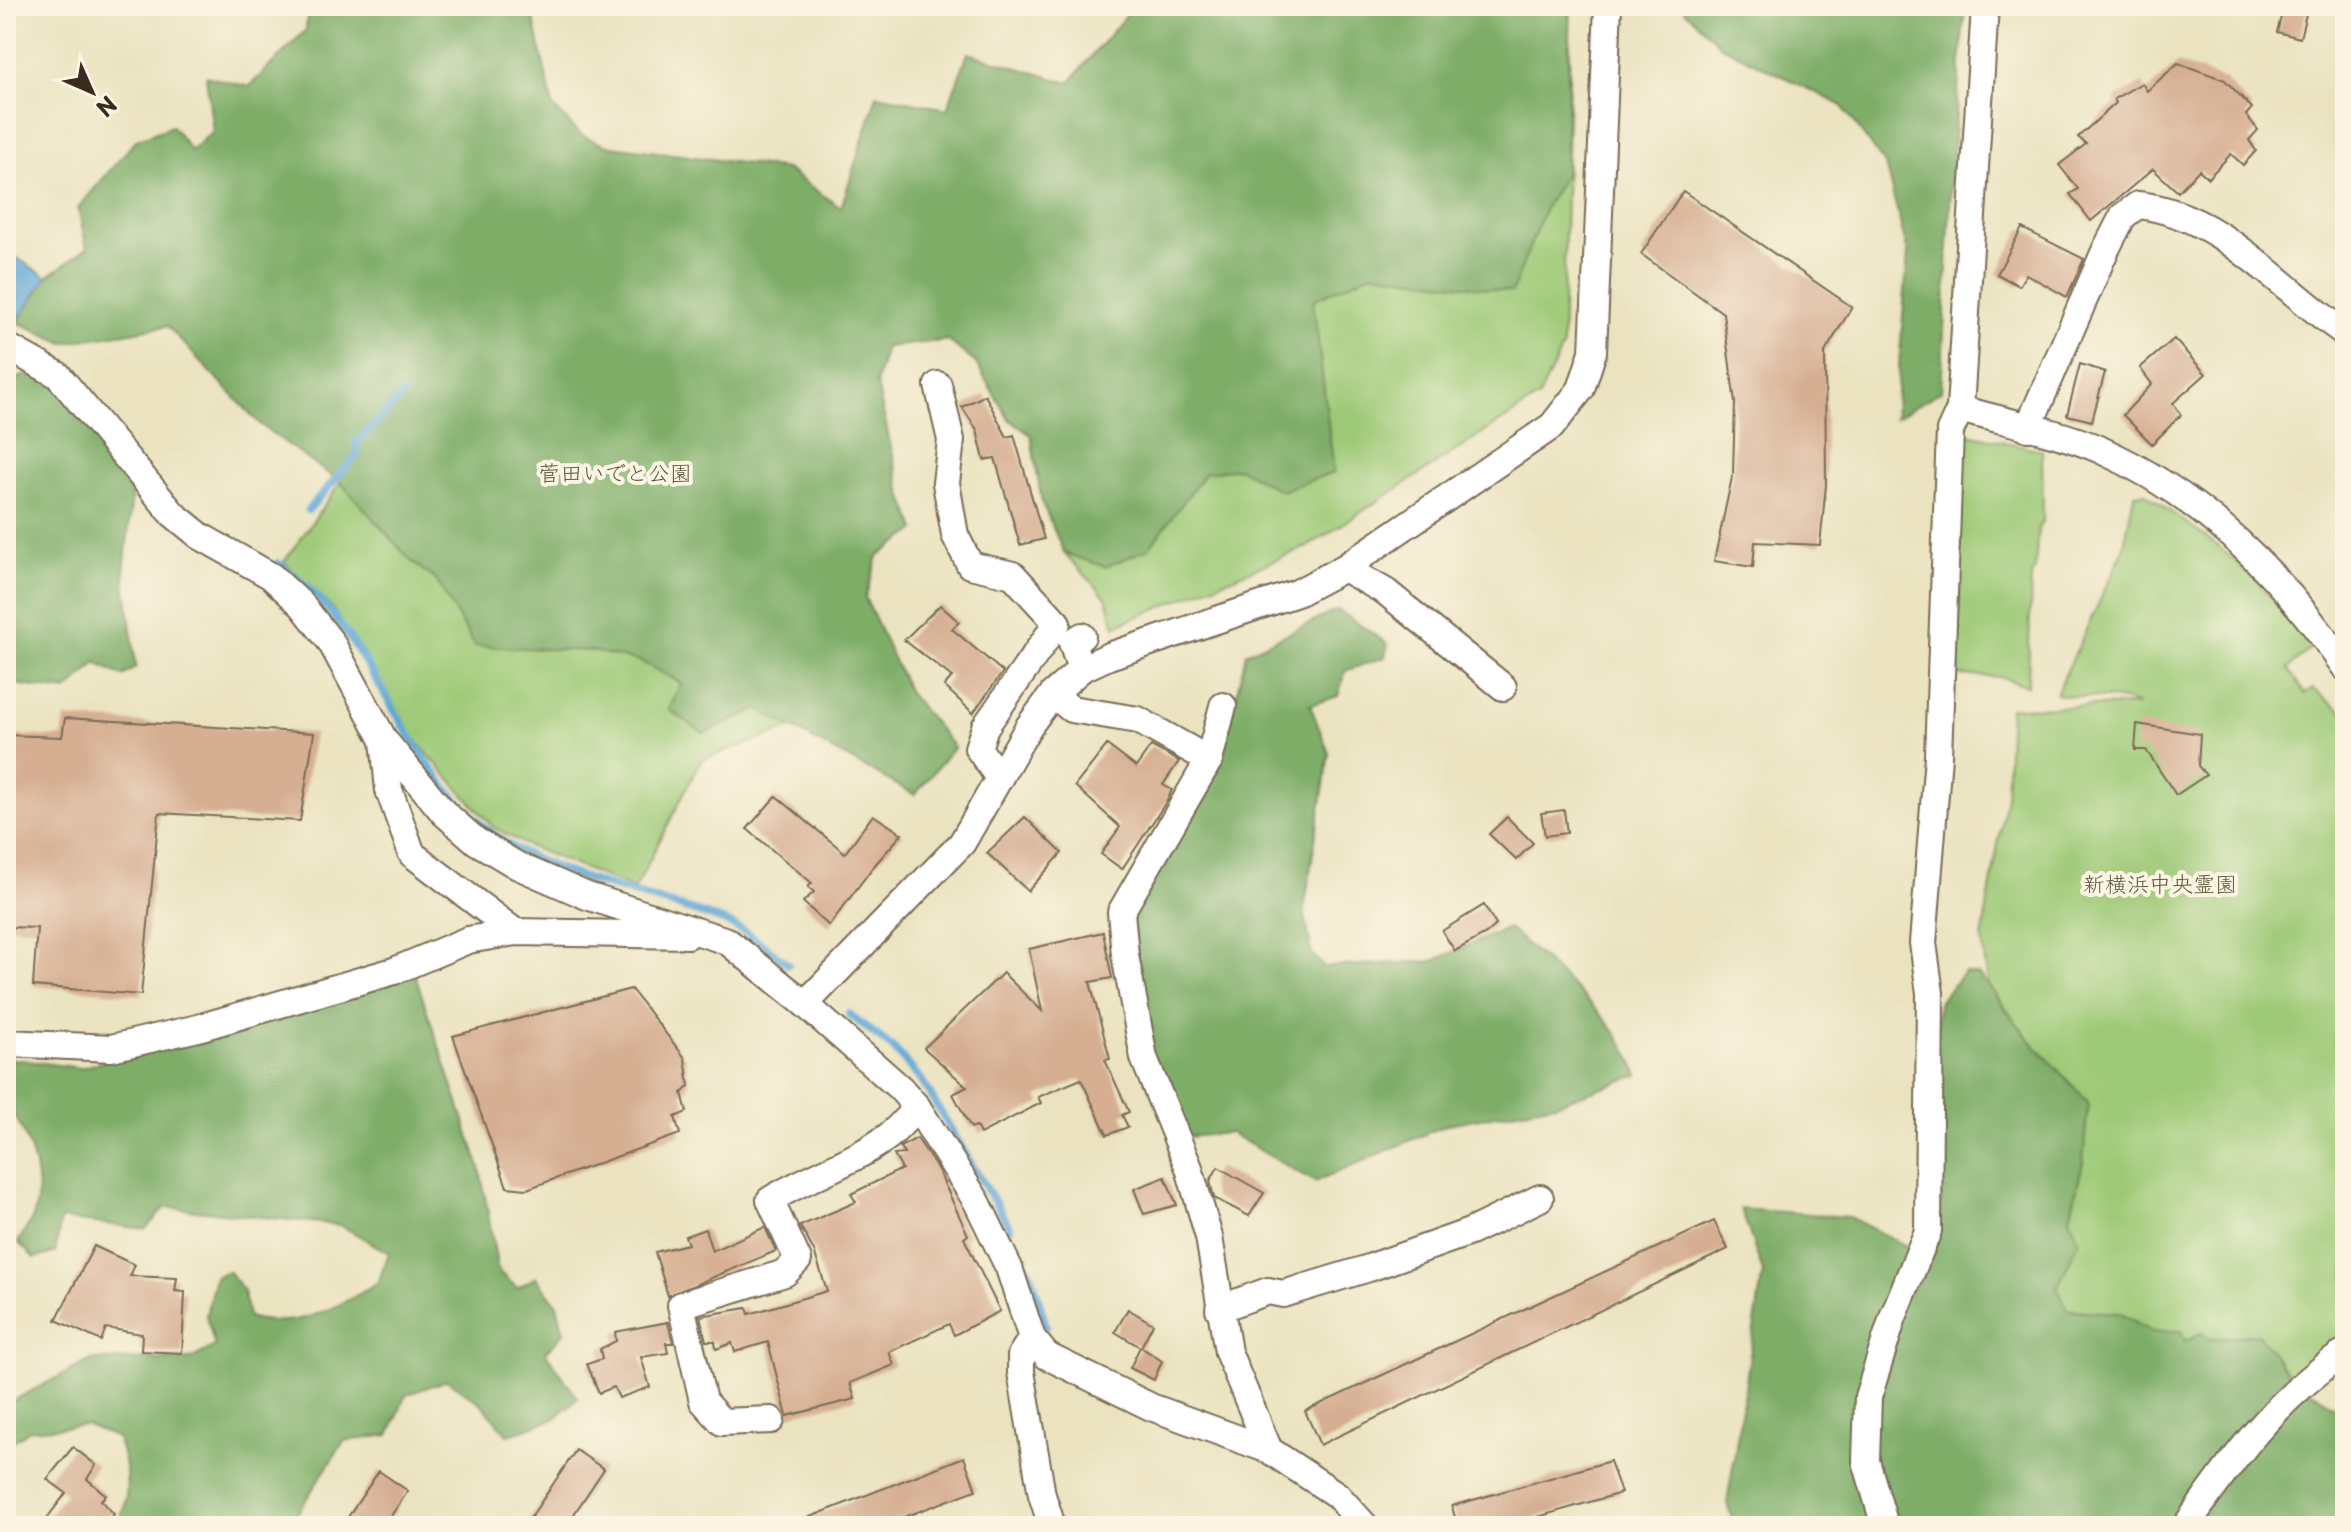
<svg xmlns="http://www.w3.org/2000/svg" width="2351" height="1532" viewBox="0 0 2351 1532" font-family="'Playpen Sans','Klee One',sans-serif">
	<style>
		.green { fill: #9dc976; stroke: #6c7a4a; stroke-width: 2 }
		.forest { fill: #7ead67; stroke: #5c6c42; stroke-width: 2 }
		.water { fill: #60a7d7; stroke: #4e687a; stroke-width: 2 }
		.lines { fill: none; stroke-linecap: round; stroke-linejoin: round }
		.stream { stroke: #60a7d7; stroke-width: 8 }
		.building { fill: #d6af92 }
		.minor-casing { stroke: #796b57; stroke-width: 30 }
		.minor { stroke: #fff; stroke-width: 26 }
		.labels { text-anchor: middle; dominant-baseline: central; stroke-width: 8; stroke-linejoin: round; paint-order: stroke }
		.park-label { font-size: 22px; fill: #585a38; stroke: #fcf5e5 }
	</style>
	<rect width="100%" height="100%" fill="#fcf5e5"/>
	<filter id="ink" filterUnits="userSpaceOnUse"><feTurbulence type="fractalNoise" baseFrequency=".0125" numOctaves="2"/><feDisplacementMap in="SourceGraphic" scale="16" xChannelSelector="R" yChannelSelector="G"/><feConvolveMatrix kernelMatrix="1 2 1 2 8 2 1 2 1" color-interpolation-filters="sRGB"/></filter>
	<filter id="wash" filterUnits="userSpaceOnUse"><feTurbulence type="fractalNoise" baseFrequency=".006" numOctaves="4" result="noise"/><feDisplacementMap in="SourceGraphic" scale="32" xChannelSelector="R" yChannelSelector="G"/><feGaussianBlur stdDeviation="1.8" result="paint"/><feColorMatrix in="noise" values="0 0 0 0 0 0 0 0 0 0 0 0 0 0 0 0 0 1.4 0 .05"/><feComposite in="paint" operator="in"/></filter>
	<g filter="url(#wash)">
		<rect width="100%" height="100%" fill="#ebe3c0"/>
		<g class="green">
			<polygon points="1225,6 1571,6 1562,348 1539,397 1307,547 1115,626 1106,597 1064,553 1042,502 1031,435 1009,419 976,363 948,340 886,347 876,382 902,495 916,530 878,556 865,598 909,693 811,721 701,760 635,889 528,846 493,827 416,741 332,608 284,562 341,482 551,148 749,195 953,224"/>
			<polygon points="1968,434 2042,450 2043,522 2038,528 2035,570 2031,575 2028,686 2001,677 1959,675 1960,447"/>
			<path d="M2145,493l73,53 39,35 54,67 -23,21 17,25 8,-5 32,25v626l-54,37 -34,-43 -73,7 -3,-10 -27,1 -35,-19 -51,-3 -11,-22 22,-47 -9,-24 13,-55 -54,-123 -41,-54 -6,-46 24,-143 4,-88 129,-3c-23,-11 -57,-5 -83,-11l67,-143 11,-57z"/>
		</g>
		<g class="forest">
			<polygon points="308,6 531,6 553,107 581,135 604,145 786,169 841,208 877,95 947,109 968,53 1069,83 1134,6 1570,6 1565,175 1545,208 1512,292 1372,273 1313,300 1334,472 1281,491 1238,468 1205,473 1149,548 1106,567 1064,553 1042,502 1031,435 1009,419 976,363 948,340 885,347 876,382 902,495 916,530 878,556 865,598 909,693 954,747 915,795 758,709 704,733 669,710 681,683 640,661 592,651 475,646 436,580 412,562 341,483 261,425 167,326 64,343 17,322 47,277 87,248 78,208 136,140 172,126 191,151 213,131 206,76 249,87 306,30"/>
			<polygon points="1680,6 1965,6 1952,163 1941,391 1895,418 1908,253 1885,164 1841,105 1721,46"/>
			<polygon points="40,369 95,430 132,494 124,573 136,667 123,676 96,663 67,691 6,683 6,383"/>
			<path d="M1338,610l50,34 -3,13 -40,14 -7,25 -28,9 19,48 -25,157 8,44 12,13 109,-6 75,-33c41,38 114,93 130,147l-83,29 -107,20 -133,58 -85,-49 -43,4 -39,-80 -18,-152 91,-143 25,-109z"/>
			<polygon points="1964,972 1979,975 2029,1039 2088,1102 2083,1162 2070,1217 2079,1241 2057,1288 2068,1310 2119,1313 2154,1332 2181,1331 2185,1341 2201,1333 2209,1339 2258,1334 2291,1377 2337,1409 2345,1408 2345,1526 1735,1526 1727,1504 1763,1272 1741,1209 1849,1217 1926,1256 1938,1003"/>
			<path d="M415,975l65,193 18,103 19,17 19,-11 21,28 7,28 -19,19 33,46 -24,21 -46,16 -27,-32 -34,-23 -41,15 -17,40 -45,6 -55,85h-172c14,-31 12,-56 0,-88l-30,-13 -57,5 -24,16v-42l85,-44 100,-1 24,-13 -9,-31 9,-38 13,-6 15,19 5,27c49,15 90,-11 130,-34l11,-30 -49,-28 -175,-18 -19,22 -85,-10 -6,34 -21,5 -16,-16c5,-9 13,-19 16,-28 11,-34 -5,-75 -22,-103h-6v-53l74,10z"/>
		</g>
		<polygon class="water" points="6,251 47,277 17,322 6,318"/>
		<g class="lines">
			<g class="stream">
				<polyline points="308,510 357,455 356,443 403,395"/>
				<path d="M278,563c96,66 120,198 213,270 60,46 161,61 232,88 24,9 45,28 65,43"/>
				<polyline points="849,1014 893,1048 922,1081 1010,1228"/>
				<polyline points="1016,1248 1032,1277 1046,1326"/>
			</g>
		</g>
		<g id="blocks">
			<g class="building">
				<polygon points="2284,6 2308,6 2300,38 2277,32"/>
				<polygon points="2178,63 2225,80 2252,108 2246,115 2258,130 2249,140 2256,151 2243,165 2231,154 2208,178 2199,170 2178,192 2153,169 2091,221 2070,194 2078,189 2059,165 2086,144 2078,137 2116,103 2114,99 2142,83 2147,91"/>
				<polygon points="1683,191 1852,307 1825,352 1826,485 1820,545 1755,542 1753,567 1714,561 1733,473 1735,403 1723,313 1641,254"/>
				<polygon points="2022,228 2084,259 2067,297 2026,274 2019,286 1997,274"/>
				<polygon points="2174,339 2206,374 2173,403 2181,415 2152,444 2123,415 2152,384 2140,368"/>
				<polygon points="2080,364 2105,372 2092,421 2067,415"/>
				<polygon points="985,395 1007,437 1014,435 1044,539 1020,545 995,458 984,460 977,430 962,407"/>
				<polygon points="940,605 959,622 952,629 1003,672 973,713 944,686 952,677 904,640"/>
				<polygon points="65,718 314,733 300,821 159,813 141,995 33,986 37,928 6,927 6,735 62,737"/>
				<polygon points="2137,724 2200,734 2198,766 2206,775 2176,795 2146,750 2135,750"/>
				<polygon points="1107,745 1136,767 1151,746 1179,761 1163,785 1172,790 1168,799 1122,869 1101,854 1120,827 1075,786"/>
				<polygon points="776,796 845,853 873,815 902,834 873,867 829,926 803,902 814,892 808,887 812,883 747,829"/>
				<polygon points="1564,810 1567,833 1545,836 1541,813"/>
				<polygon points="1025,817 1062,853 1028,891 987,853"/>
				<polygon points="1507,817 1533,843 1516,860 1489,834"/>
				<polygon points="1484,905 1496,925 1486,934 1455,951 1442,931"/>
				<polygon points="1103,932 1112,978 1090,982 1110,1059 1105,1060 1129,1112 1122,1115 1128,1127 1107,1135 1081,1079 1038,1097 1041,1103 980,1134 976,1126 971,1128 953,1094 967,1087 924,1048 1003,973 1042,1011 1029,949"/>
				<polygon points="631,989 685,1058 689,1086 682,1093 687,1112 675,1117 680,1134 527,1189 507,1187 453,1036"/>
				<polygon points="917,1138 938,1170 968,1235 964,1238 1000,1311 954,1335 949,1324 889,1352 894,1365 850,1383 855,1399 787,1416 768,1342 735,1352 732,1343 716,1349 715,1341 706,1341 700,1316 747,1308 749,1314 827,1291 814,1251 800,1226 856,1202 851,1194 902,1169 894,1155 904,1154 900,1147"/>
				<polygon points="1218,1167 1264,1193 1249,1216 1214,1198 1210,1181"/>
				<polygon points="1165,1177 1177,1205 1144,1214 1134,1189"/>
				<polygon points="1714,1221 1728,1249 1320,1445 1305,1411"/>
				<polygon points="765,1227 776,1251 668,1296 655,1252 688,1244 685,1236 705,1229 712,1251"/>
				<polygon points="94,1246 135,1265 130,1276 177,1278 175,1291 185,1292 182,1353 141,1351 142,1334 106,1328 101,1341 56,1320"/>
				<polygon points="1128,1309 1153,1324 1141,1347 1162,1361 1154,1380 1130,1368 1140,1347 1115,1332"/>
				<polygon points="668,1322 673,1343 666,1343 668,1353 641,1357 650,1387 619,1398 614,1387 599,1393 587,1364 602,1359 600,1349 616,1341 615,1332"/>
				<polygon points="73,1447 96,1465 87,1479 106,1495 101,1500 114,1514 105,1526 41,1526 66,1493 47,1479"/>
				<polygon points="576,1450 604,1469 566,1526 525,1526"/>
				<polygon points="964,1457 976,1490 880,1526 787,1526"/>
				<polygon points="1610,1461 1621,1493 1506,1526 1457,1526 1452,1506"/>
				<polygon points="379,1471 408,1491 384,1526 342,1526"/>
			</g>
		</g>
	</g>
	<g filter="url(#ink)">
		<use href="#blocks" fill-opacity="0" stroke="#796b57" stroke-width="2"/>
		<g class="lines">
			<defs>
				<g id="minor">
					<polyline points="6,346 58,375 173,514 200,536 271,576 302,605 331,642 384,740 444,813 476,841 518,866 587,896 727,941 805,1004 900,1088 917,1107 977,1202 1009,1268 1032,1338 1047,1356 1151,1407 1269,1450 1337,1495 1365,1526"/>
					<polyline points="938,385 951,440 946,483 955,535 970,565 1013,575 1057,623 985,727 978,748 999,778"/>
					<path d="M1960,409c46,13 97,22 141,41 104,47 180,125 244,217"/>
					<path d="M2028,428l77,-177 18,-35 15,-11c84,9 141,83 207,128"/>
					<polyline points="1344,568 1386,592 1503,687"/>
					<polyline points="1081,669 1072,643 1082,636"/>
					<polyline points="1053,694 1071,709 1138,720 1209,760 1121,912 1125,955 1144,1058 1189,1168 1209,1237 1228,1352 1269,1450"/>
					<polyline points="384,740 389,790 412,854 515,932"/>
					<polyline points="1209,760 1223,706"/>
					<polyline points="805,1004 962,843 1029,726 1053,694 1081,669 1109,656 1297,593 1344,568 1552,426 1581,389 1593,352 1608,6"/>
					<polyline points="6,1043 111,1048 198,1028 394,971 468,940 515,932 688,935"/>
					<polyline points="1219,1309 1268,1291 1283,1294 1369,1268 1470,1232 1540,1198"/>
					<polyline points="1032,1338 1021,1355 1021,1372 1042,1495 1052,1526"/>
					<path d="M771,1420l-49,2 -19,-21 -22,-96 104,-32 13,-13 -28,-60c37,-23 80,-36 116,-62 11,-8 21,-20 31,-31"/>
					<polyline points="1885,1526 1866,1461 1868,1397 1893,1317 1928,1231 1930,993 1923,943 1938,756 1950,431 1960,409 1985,6"/>
					<path d="M2186,1526c49,-70 88,-125 159,-174"/>
				</g>
			</defs>
			<use href="#minor" class="minor-casing"/>
			<use href="#minor" class="minor"/>
		</g>
	</g>
	<g class="labels">
		<g class="park-label">
			<text x="615" y="471">菅田いでと公園</text>
			<text x="2160" y="882">新横浜中央霊園</text>
		</g>
	</g>
	<rect width="2351" height="1532" fill="none" stroke="#fcf5e5" stroke-width="32"/>
	<g transform="translate(92 92) rotate(135)" stroke="#fcf5e5" stroke-width="6" paint-order="stroke">
	<path d="M0-6L14 30L0 20L-14 30Z" fill="#3b2a1e"/>
	<text y="-12" font-size="22" font-weight="bold" text-anchor="middle" fill="#3b2a1e">N</text>
	</g>
</svg>
